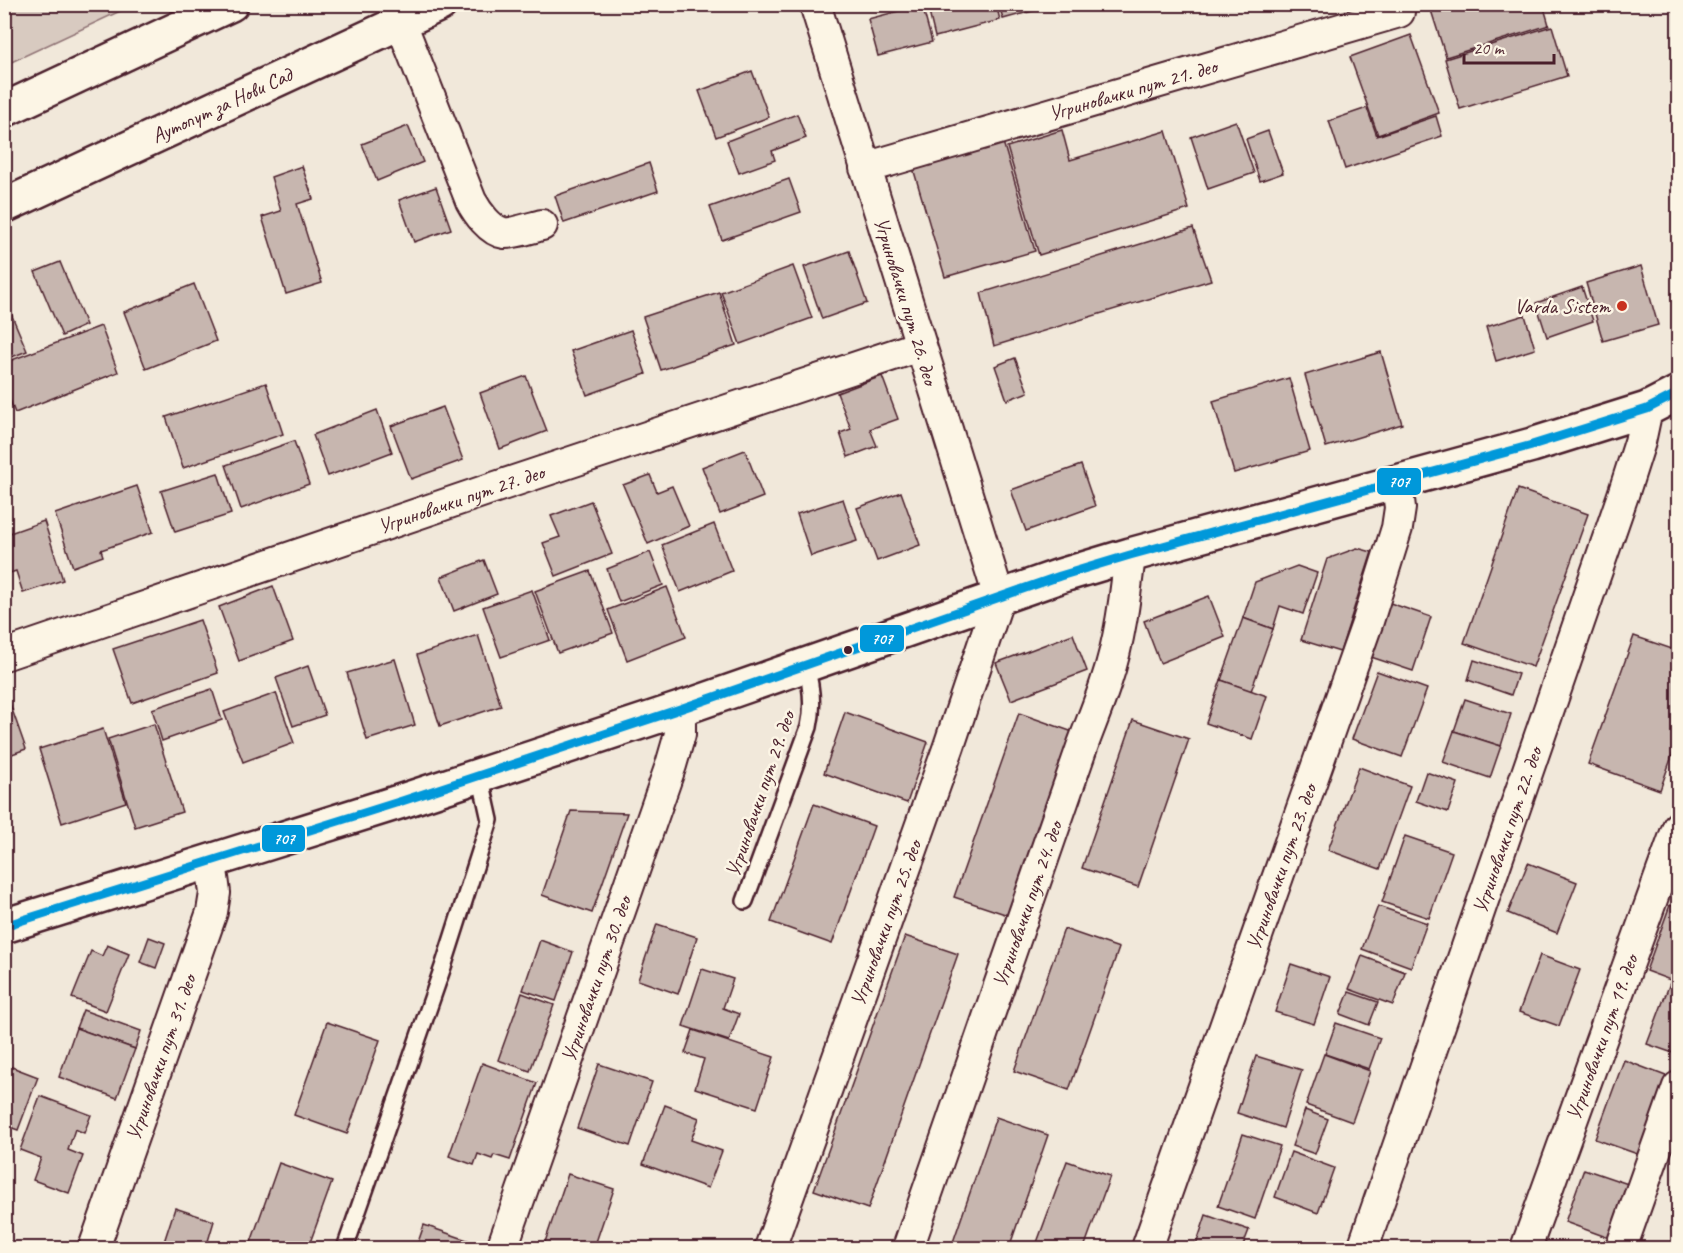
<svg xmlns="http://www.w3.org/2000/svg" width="1683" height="1253" viewBox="0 0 1683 1253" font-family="Caveat,sans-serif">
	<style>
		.green { fill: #d8cac0; stroke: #917476; stroke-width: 1.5 }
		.building { fill: #c7b6af; stroke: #4a1f2b; stroke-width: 1.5 }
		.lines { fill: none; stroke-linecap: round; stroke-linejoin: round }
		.service-casing { stroke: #4a1f2b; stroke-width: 20 }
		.minor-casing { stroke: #4a1f2b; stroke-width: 34 }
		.tertiary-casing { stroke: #4a1f2b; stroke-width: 38 }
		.primary-casing { stroke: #4a1f2b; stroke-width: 38 }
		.service { stroke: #fcf5e5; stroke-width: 15 }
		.minor { stroke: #fcf5e5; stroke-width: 30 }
		.tertiary { stroke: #fcf5e5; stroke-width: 33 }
		.primary { stroke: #fcf5e5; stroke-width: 33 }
		.bus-1-casing { stroke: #fcf5e5; stroke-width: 14 }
		.bus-1 { stroke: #0098da; stroke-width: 9 }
		.poi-dot { fill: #c8321e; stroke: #fcf5e5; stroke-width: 2 }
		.bus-dot { fill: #4a1f2b; stroke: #fcf5e5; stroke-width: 2 }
		.labels { text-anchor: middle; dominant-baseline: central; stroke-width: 5; stroke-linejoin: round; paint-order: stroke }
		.street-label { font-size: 21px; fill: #4a1f2b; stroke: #fcf5e5 }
		.poi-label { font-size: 21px; fill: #4a1f2b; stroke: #fcf5e5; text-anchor: end }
		.line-badge { stroke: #fcf5e5; stroke-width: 2 }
		.badge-label { font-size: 16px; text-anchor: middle; font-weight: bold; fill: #fff }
	</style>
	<rect width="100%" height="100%" fill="#f1e8da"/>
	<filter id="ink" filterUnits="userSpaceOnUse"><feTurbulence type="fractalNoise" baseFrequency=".0167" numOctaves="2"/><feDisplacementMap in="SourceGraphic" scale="12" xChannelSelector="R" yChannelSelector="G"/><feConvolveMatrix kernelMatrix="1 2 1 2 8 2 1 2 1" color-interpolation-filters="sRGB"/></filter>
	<g filter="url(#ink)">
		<polygon class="green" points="5,4 133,4 133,5 5,65"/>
		<g class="building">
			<polygon points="927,4 996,4 1000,20 935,37"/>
			<polygon points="999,4 1046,4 1047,7 1003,19"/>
			<polygon points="1429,4 1543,4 1549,25 1446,57"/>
			<polygon points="922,5 932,42 878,56 868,19"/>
			<polygon points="1552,26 1567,76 1460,109 1445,59"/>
			<polygon points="1411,35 1439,113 1378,135 1350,57"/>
			<polygon points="752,71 769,117 716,137 699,91"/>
			<polygon points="1367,108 1377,136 1436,116 1442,136 1345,169 1329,121"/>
			<polygon points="797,114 806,138 772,151 775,160 739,173 727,141"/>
			<polygon points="1236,121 1254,173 1208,189 1191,137"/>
			<polygon points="408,126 423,162 377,181 362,144"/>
			<polygon points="1062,130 1070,160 1166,131 1189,209 1039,255 1007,147"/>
			<polygon points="1268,131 1283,173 1260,181 1246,139"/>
			<polygon points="1003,142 1035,251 945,277 913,168"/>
			<polygon points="649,163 658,191 564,223 555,196"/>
			<polygon points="302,166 313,199 297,204 322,283 286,294 262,217 281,211 271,177"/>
			<polygon points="789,179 801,212 722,240 710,207"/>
			<polygon points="436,187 451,229 414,242 399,200"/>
			<polygon points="1193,228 1211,280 994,346 981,293"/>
			<polygon points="849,251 867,303 822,319 804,267"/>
			<polygon points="60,262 86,325 62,336 35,272"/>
			<polygon points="793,266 812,318 740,344 721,292"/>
			<polygon points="1641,266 1658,325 1603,341 1586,283"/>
			<polygon points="194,284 216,341 146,369 124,312"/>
			<polygon points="1582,287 1593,321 1547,337 1536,303"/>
			<polygon points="719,292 736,345 661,370 643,317"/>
			<polygon points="4,297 27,351 4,360"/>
			<polygon points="1525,315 1535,349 1496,361 1486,327"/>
			<polygon points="101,326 118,372 15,413 4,385 4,363"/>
			<polygon points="631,330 646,374 587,395 571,351"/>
			<polygon points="1381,352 1402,424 1326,447 1305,375"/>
			<polygon points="1015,358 1028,392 1007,400 995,366"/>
			<polygon points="526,376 547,431 500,449 480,393"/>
			<polygon points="882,376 898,419 870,429 877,446 848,457 840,433 851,429 837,393"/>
			<polygon points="1289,378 1310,451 1234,473 1213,401"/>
			<polygon points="266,383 283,434 183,468 166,417"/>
			<polygon points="443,407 463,460 411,479 391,426"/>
			<polygon points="377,410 392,452 328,476 313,435"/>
			<polygon points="294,441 309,484 241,509 226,465"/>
			<polygon points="745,450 763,497 720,514 702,467"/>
			<polygon points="1081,465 1095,506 1026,531 1011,490"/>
			<polygon points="218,473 231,514 175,532 161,491"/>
			<polygon points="650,475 657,492 672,486 689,526 648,544 623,485"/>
			<polygon points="137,486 153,532 101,550 103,556 73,567 55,514"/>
			<polygon points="1518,489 1588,514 1533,667 1464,643"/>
			<polygon points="901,492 920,545 877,561 857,508"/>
			<polygon points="843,499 857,541 811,556 797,514"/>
			<polygon points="591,501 612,554 556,576 543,543 560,537 551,516"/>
			<polygon points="44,521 63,580 23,593 16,571 4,575 4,535"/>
			<polygon points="714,524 732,571 680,592 662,545"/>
			<polygon points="1357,548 1372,552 1340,652 1301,640 1327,559"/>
			<polygon points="650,552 663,585 619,602 607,569"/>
			<polygon points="484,560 497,594 454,611 441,577"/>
			<polygon points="1297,566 1317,573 1303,614 1280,606 1273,629 1243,618 1255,582"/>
			<polygon points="590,571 613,633 558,653 535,591"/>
			<polygon points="273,586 293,641 239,661 219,607"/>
			<polygon points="667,587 686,637 627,660 608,610"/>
			<polygon points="532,590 550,640 501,657 483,607"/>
			<polygon points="1209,596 1225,637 1160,663 1144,621"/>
			<polygon points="1390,603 1431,617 1413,671 1371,657"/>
			<polygon points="1243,618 1273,629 1251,691 1221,680"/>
			<polygon points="200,620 218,673 132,703 113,649"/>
			<polygon points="1073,634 1087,671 1011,700 996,663"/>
			<polygon points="478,635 501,706 440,726 417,655"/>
			<polygon points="1634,636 1678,651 1678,739 1660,790 1588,764"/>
			<polygon points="395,659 415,725 367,740 347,673"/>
			<polygon points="1474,660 1518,674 1511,695 1468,680"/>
			<polygon points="308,666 325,715 293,726 276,678"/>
			<polygon points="1377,671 1427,689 1402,757 1352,739"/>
			<polygon points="1221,680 1267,696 1252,739 1206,723"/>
			<polygon points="212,689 222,720 162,741 152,709"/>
			<polygon points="276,693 294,743 243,762 224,712"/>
			<polygon points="8,698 26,749 4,757 4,699"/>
			<polygon points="1465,699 1511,714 1501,746 1454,731"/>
			<polygon points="845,712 928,742 907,803 824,773"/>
			<polygon points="1019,713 1073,732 1008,915 954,897"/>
			<polygon points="1133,720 1189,739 1138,887 1082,868"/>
			<polygon points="154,724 182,812 135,827 108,739"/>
			<polygon points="103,729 126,802 62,823 39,749"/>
			<polygon points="1454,731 1501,746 1490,778 1443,762"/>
			<polygon points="1359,767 1410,786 1380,869 1328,850"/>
			<polygon points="1426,772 1458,783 1448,812 1416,801"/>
			<polygon points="814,804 874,826 832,944 771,922"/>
			<polygon points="571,811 627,813 592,913 542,895"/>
			<polygon points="1405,836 1452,852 1429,918 1382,902"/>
			<polygon points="1528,863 1577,882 1557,933 1508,913"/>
			<polygon points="1670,905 1678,908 1678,983 1646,971"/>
			<polygon points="1378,906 1427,923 1411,967 1362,949"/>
			<polygon points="657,924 697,937 678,994 638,980"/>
			<polygon points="1064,929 1119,948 1069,1090 1014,1071"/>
			<polygon points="905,936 958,954 868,1209 814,1190"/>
			<polygon points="149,937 165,943 156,968 140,962"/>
			<polygon points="540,940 573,952 556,1001 523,990"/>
			<polygon points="107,945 129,954 106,1011 72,998 91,951 102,956"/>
			<polygon points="1540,955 1580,970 1559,1026 1519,1012"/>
			<polygon points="1362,956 1405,972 1393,1005 1349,989"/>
			<polygon points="1291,964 1330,977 1314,1024 1275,1012"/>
			<polygon points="702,969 733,979 723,1008 739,1014 729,1041 683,1026"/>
			<polygon points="1670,983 1678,986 1678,1038 1673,1053 1647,1044"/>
			<polygon points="1349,992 1378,1002 1369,1025 1340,1014"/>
			<polygon points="522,993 554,1005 530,1071 498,1060"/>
			<polygon points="83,1010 141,1031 135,1049 76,1028"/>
			<polygon points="327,1022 380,1040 347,1134 294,1115"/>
			<polygon points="1336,1023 1380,1038 1369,1069 1325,1054"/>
			<polygon points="76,1028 135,1049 117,1098 59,1077"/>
			<polygon points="693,1030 774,1057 757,1108 695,1088 704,1059 685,1053"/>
			<polygon points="1324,1054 1370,1071 1352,1122 1306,1105"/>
			<polygon points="1256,1056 1302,1070 1283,1128 1237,1113"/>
			<polygon points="1624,1060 1671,1078 1643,1156 1595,1139"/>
			<polygon points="482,1063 537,1083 510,1160 494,1155 492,1159 478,1154 474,1165 449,1156"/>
			<polygon points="4,1064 38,1077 18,1130 4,1125"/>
			<polygon points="599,1064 652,1082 630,1146 577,1128"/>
			<polygon points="40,1096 91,1115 84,1133 75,1129 68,1150 83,1156 69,1193 33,1180 41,1158 20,1150"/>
			<polygon points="665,1105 699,1118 691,1140 722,1151 708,1188 643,1164"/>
			<polygon points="1305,1110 1328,1119 1315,1154 1292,1146"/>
			<polygon points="996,1117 1048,1135 1009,1248 951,1248"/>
			<polygon points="1243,1134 1280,1146 1255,1219 1218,1206"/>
			<polygon points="1291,1152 1334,1168 1318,1213 1275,1197"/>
			<polygon points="1067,1161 1110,1176 1084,1248 1035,1248"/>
			<polygon points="279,1163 332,1182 308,1248 249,1248"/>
			<polygon points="1584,1169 1628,1184 1609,1238 1565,1222"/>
			<polygon points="568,1174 614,1189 594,1248 543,1248"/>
			<polygon points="175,1208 214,1221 206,1248 174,1248 163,1245"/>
			<polygon points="1206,1215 1249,1230 1242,1248 1195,1248"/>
			<polygon points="424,1225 484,1246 483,1248 416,1248"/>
			<polygon points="4,1240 30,1248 4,1248"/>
		</g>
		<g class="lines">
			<defs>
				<g id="service">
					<path d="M745,901l64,-174c5,-22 3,-41 -4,-63"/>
					<polyline points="345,1248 444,964 490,820 480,775"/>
				</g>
				<g id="minor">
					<path d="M401,23l70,178c6,11 19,30 33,32 8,1 30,-6 38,-8"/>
					<path id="s1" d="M865,168l534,-156"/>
					<path id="s2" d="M4,655l492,-168 424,-141"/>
					<path id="s3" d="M94,1248l118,-336 3,-19 -4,-31"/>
					<path id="s4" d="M502,1248l169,-483 9,-31v-25"/>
					<path id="s5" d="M770,1248l179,-502 50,-149 -184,-593"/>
					<path id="s6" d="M908,1248l174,-501c8,-22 17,-43 24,-65 14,-41 19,-84 24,-127"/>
					<path id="s7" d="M1147,1248l221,-627 29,-93 3,-20 -3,-25"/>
					<path id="s8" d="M1363,1248l260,-753 17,-53 7,-33"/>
					<path id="s9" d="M1526,1248l152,-421"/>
					<polyline points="1621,1248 1678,1087"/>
				</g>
				<polyline id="tertiary" points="4,926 402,801 680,709 1060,576 1130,555 1532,445 1647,409 1678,393"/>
				<g id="primary">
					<polyline points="4,110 231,4"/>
					<path id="s10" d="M4,206l436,-202"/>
				</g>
			</defs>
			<use href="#service" class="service-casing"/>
			<use href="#minor" class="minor-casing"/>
			<use href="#tertiary" class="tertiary-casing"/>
			<use href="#primary" class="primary-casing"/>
			<use href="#service" class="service"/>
			<use href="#minor" class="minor"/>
			<use href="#tertiary" class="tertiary"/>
			<use href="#primary" class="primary"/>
			<defs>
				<polyline id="bus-1" points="4,926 402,801 680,709 1060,576 1130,555 1532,445 1647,409 1678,393"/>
			</defs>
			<use href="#bus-1" class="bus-1-casing"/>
			<use href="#bus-1" class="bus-1"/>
		</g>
	</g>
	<circle class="poi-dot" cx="1622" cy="306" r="6"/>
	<circle class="bus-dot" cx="848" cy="650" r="5"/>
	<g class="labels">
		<g class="street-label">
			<text stroke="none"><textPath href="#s1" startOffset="279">Угриновачки пут 21. део</textPath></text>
			<text stroke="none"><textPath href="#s10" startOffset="240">Аутопут за Нови Сад</textPath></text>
			<text transform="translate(906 301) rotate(73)">Угриновачки пут 26. део</text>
			<text stroke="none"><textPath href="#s2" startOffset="483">Угриновачки пут 27. део</textPath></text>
			<text transform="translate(760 794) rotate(-71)">Угриновачки пут 29. део</text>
			<text stroke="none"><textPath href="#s8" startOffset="442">Угриновачки пут 22. део</textPath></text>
			<text stroke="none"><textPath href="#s7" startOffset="404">Угриновачки пут 23. део</textPath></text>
			<text stroke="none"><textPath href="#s6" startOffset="364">Угриновачки пут 24. део</textPath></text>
			<text stroke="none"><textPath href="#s5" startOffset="345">Угриновачки пут 25. део</textPath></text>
			<text stroke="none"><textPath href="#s4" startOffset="285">Угриновачки пут 30. део</textPath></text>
			<text stroke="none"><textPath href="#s9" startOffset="224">Угриновачки пут 19. део</textPath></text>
			<text stroke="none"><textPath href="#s3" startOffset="202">Угриновачки пут 31. део</textPath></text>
		</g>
		<g class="poi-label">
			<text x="1610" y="306">Varda Sistem</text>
		</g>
	</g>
	<g class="line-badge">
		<rect x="1376" y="467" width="46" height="29" rx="6" fill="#0098da"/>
		<rect x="859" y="624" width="46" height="29" rx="6" fill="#0098da"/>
		<rect x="261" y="824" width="45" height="29" rx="6" fill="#0098da"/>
	</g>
	<g class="badge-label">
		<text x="1399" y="487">707</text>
		<text x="882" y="644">707</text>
		<text x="284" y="844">707</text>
	</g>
	<rect width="1683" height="1253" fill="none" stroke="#fcf5e5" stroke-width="24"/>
	<rect x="12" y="12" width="1659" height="1229" fill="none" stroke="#4a1f2b" stroke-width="2" filter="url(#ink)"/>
	<path d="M1464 54v9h90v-9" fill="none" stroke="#4a1f2b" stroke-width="3"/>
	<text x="1473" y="54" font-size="18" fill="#4a1f2b" stroke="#fcf5e5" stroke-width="4.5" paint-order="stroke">20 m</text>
</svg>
